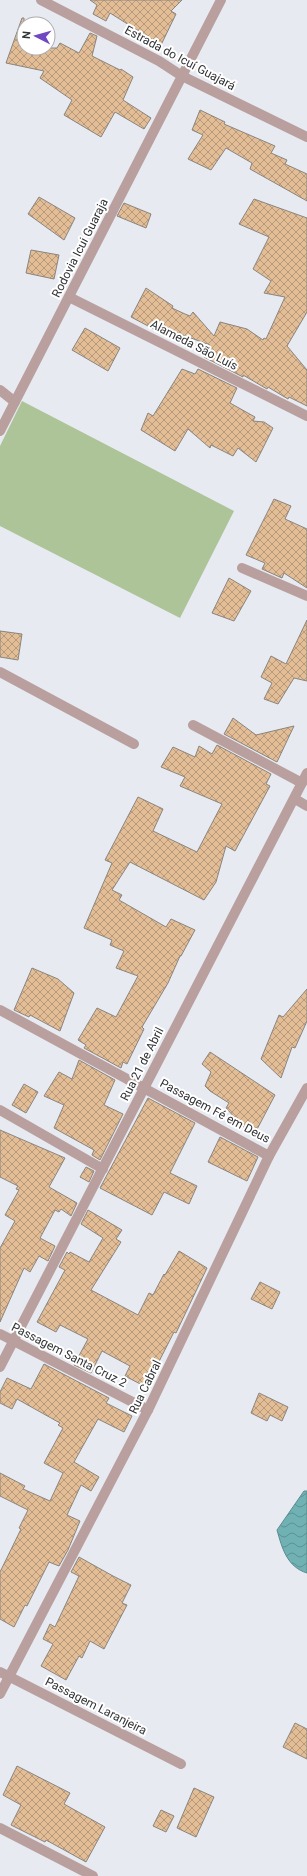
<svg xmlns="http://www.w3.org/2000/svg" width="307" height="1876" viewBox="0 0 307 1876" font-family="Roboto,sans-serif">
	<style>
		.pitch { fill: #acc498 }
		.water { fill: url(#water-waves); stroke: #5d8c8e }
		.building { fill: url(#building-cross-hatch); stroke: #8a8580 }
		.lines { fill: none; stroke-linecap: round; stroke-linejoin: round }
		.service { stroke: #b99f9e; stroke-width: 10 }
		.minor { stroke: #b99f9e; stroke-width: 10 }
		.tertiary { stroke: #b99f9e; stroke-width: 10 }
		.labels { text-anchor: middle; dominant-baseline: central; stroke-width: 4; stroke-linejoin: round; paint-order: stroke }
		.street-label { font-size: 12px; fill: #313335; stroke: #fff }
	</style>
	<defs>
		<pattern id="water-waves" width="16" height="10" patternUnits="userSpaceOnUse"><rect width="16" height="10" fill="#70b2b4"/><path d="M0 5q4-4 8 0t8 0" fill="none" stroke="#5d9193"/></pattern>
		<pattern id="building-cross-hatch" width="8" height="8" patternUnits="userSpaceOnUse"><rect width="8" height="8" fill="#e2bd95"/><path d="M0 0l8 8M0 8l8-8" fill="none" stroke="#b89a7a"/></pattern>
	</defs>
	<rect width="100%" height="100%" fill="#e7eaf1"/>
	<polygon class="pitch" points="22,401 234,511 180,618 0,526 0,446"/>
	<path class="water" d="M304,1491h3v82c-20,-6 -25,-25 -30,-43z"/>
	<g class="building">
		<polygon points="90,0 182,0 171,11 176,14 161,45 110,13 106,21 93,14 97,5"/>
		<polygon points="22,18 24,18 24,48 57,48 60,43 79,53 90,33 97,36 92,56 120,70 121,69 133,77 123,100 151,118 144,129 115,112 101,137 64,115 72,100 40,78 44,71 6,63"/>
		<polygon points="200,110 225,122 224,124 275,146 271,153 287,160 285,164 307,174 307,201 250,169 252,163 226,148 211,170 188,159 203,135 192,130"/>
		<polygon points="39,197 75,218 64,240 28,214"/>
		<polygon points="254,199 307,218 307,312 287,346 307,370 307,406 289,397 288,399 268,387 267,389 243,375 243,377 204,357 210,345 172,331 169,337 131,317 146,288 173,306 172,308 185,314 190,316 193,312 214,336 220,322 247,329 263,340 264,338 266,339 285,297 264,293 271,281 253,269 269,237 239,224"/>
		<polygon points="124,203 151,214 146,228 117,216"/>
		<polygon points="31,250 59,255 54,279 26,273"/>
		<polygon points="85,328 120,348 108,371 72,350"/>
		<polygon points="182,369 195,374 198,369 237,388 230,403 255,417 253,421 264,422 273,428 256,462 238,448 233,456 211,445 210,448 188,429 175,451 141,430 148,413 153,416"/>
		<polygon points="274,499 291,506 285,519 307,529 307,588 284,573 282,578 262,569 265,563 246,555"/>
		<polygon points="229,578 251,591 234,621 212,613"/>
		<polygon points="307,620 307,681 294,678 278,704 264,699 272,683 261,677 271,656 286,664"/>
		<polygon points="0,631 22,634 18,660 0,657"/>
		<polygon points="233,718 256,735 294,726 277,762 224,734"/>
		<polygon points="217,745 271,774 266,784 270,786 235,851 226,846 216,882 204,900 130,862 112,890 122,895 119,900 166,927 171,919 195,930 181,956 180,956 168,983 142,1027 144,1029 127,1064 123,1062 121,1068 84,1048 86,1045 78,1040 97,1008 116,1017 138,976 116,968 124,951 110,945 112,940 84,928 112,863 105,860 138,797 163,809 153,831 197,852 222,804 180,786 185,777 161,767 173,747 195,757 199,746 212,754"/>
		<polygon points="32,968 58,979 74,993 60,1031 30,1015 29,1017 14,1010"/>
		<polygon points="307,989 307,1021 295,1048 292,1047 281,1078 261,1059 279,1015 283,1017"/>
		<polygon points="210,1052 275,1095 253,1137 226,1108 229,1103 210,1091 205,1086 211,1072 202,1064"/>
		<polygon points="79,1060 115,1080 104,1105 123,1114 100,1160 92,1155 94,1150 54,1128 64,1105 44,1096 59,1072 72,1079"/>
		<polygon points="24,1084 38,1092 26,1113 12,1105"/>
		<polygon points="148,1098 195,1123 170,1173 197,1186 189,1204 164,1192 152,1215 100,1188"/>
		<polygon points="0,1130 65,1158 49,1187 77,1203 71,1216 61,1209 59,1212 55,1210 40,1238 55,1246 48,1261 39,1256 30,1272 24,1268 0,1322 0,1248 15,1221 5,1215 19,1190 16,1189 18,1186 0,1177"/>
		<polygon points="220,1137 258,1157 247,1181 208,1162"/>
		<polygon points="86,1167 94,1171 89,1182 80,1177"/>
		<polygon points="88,1210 122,1230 116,1239 121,1242 91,1290 138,1315 149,1293 153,1295 164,1274 165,1275 179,1251 207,1268 176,1333 174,1332 146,1387 125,1376 130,1366 102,1351 91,1373 74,1365 88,1339 60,1325 56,1332 37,1322 65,1270 59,1267 67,1252 69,1254 70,1252 89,1262 103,1238 81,1224"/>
		<polygon points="260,1282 280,1292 272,1309 251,1299"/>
		<polygon points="44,1364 109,1398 106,1403 132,1416 124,1432 98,1419 74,1462 99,1477 91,1491 81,1485 67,1515 80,1521 68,1550 59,1566 49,1562 27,1606 25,1605 14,1627 0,1619 0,1572 21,1529 19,1528 28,1510 0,1496 0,1473 25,1486 23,1489 50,1501 63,1473 44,1463 63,1428 58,1425 60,1423 17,1399 12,1409 0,1403 0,1392 7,1378 31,1389"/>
		<polygon points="259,1393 288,1407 282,1421 270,1415 267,1421 251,1413"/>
		<polygon points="79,1557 113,1576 131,1585 122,1603 127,1605 104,1649 90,1641 82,1658 79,1656 66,1680 41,1666 53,1644 43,1639 50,1624 55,1627 79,1576 71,1572"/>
		<polygon points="295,1723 307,1729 307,1759 283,1747"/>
		<polygon points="17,1766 70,1793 64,1804 105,1827 86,1862 46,1840 45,1842 11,1825 21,1805 3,1795"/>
		<polygon points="194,1788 214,1797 196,1837 177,1828"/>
		<polygon points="161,1810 174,1816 166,1832 153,1826"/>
	</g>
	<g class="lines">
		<polyline class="service" points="0,390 15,402"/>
		<g class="minor">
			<polyline points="69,297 307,416"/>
			<polyline points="0,431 182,76 159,61 41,0"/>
			<polyline points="242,568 307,596"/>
			<polyline points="0,672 134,744"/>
			<polyline points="193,725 302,783"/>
			<polyline points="295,799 307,806"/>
			<polyline points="0,1010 269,1156"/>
			<polyline points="0,1110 103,1169"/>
			<polyline points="0,1334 148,1410"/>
			<polyline points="0,1367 307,773"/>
			<polyline points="0,1672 181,1764"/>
			<polyline points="0,1694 148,1410 269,1156 307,1088"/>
			<polyline points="0,1828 93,1876"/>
		</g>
		<polyline class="tertiary" points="221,0 182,76 307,137"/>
	</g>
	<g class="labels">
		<g class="street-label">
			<text transform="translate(180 58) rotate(28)">Estrada do Icuí Guajará</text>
			<text transform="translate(80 248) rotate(-63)">Rodovia Icui Guaraja</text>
			<text transform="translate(194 345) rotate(27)">Alameda São Luís</text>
			<text transform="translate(142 1064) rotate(-63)">Rua 21 de Abril</text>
			<text transform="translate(215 1111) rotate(28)">Passagem Fé em Deus</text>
			<text transform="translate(69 1355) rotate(27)">Passagem Santa Cruz 2</text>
			<text transform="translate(145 1387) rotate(-64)">Rua Cabral</text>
			<text transform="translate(96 1706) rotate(27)">Passagem Laranjeira</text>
		</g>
	</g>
	<g transform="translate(36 36) rotate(276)"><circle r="19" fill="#ffffff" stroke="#adadae"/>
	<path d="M0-3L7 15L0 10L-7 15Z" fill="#7049c2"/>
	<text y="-6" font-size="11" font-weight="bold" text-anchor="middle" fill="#313335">N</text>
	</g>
</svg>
